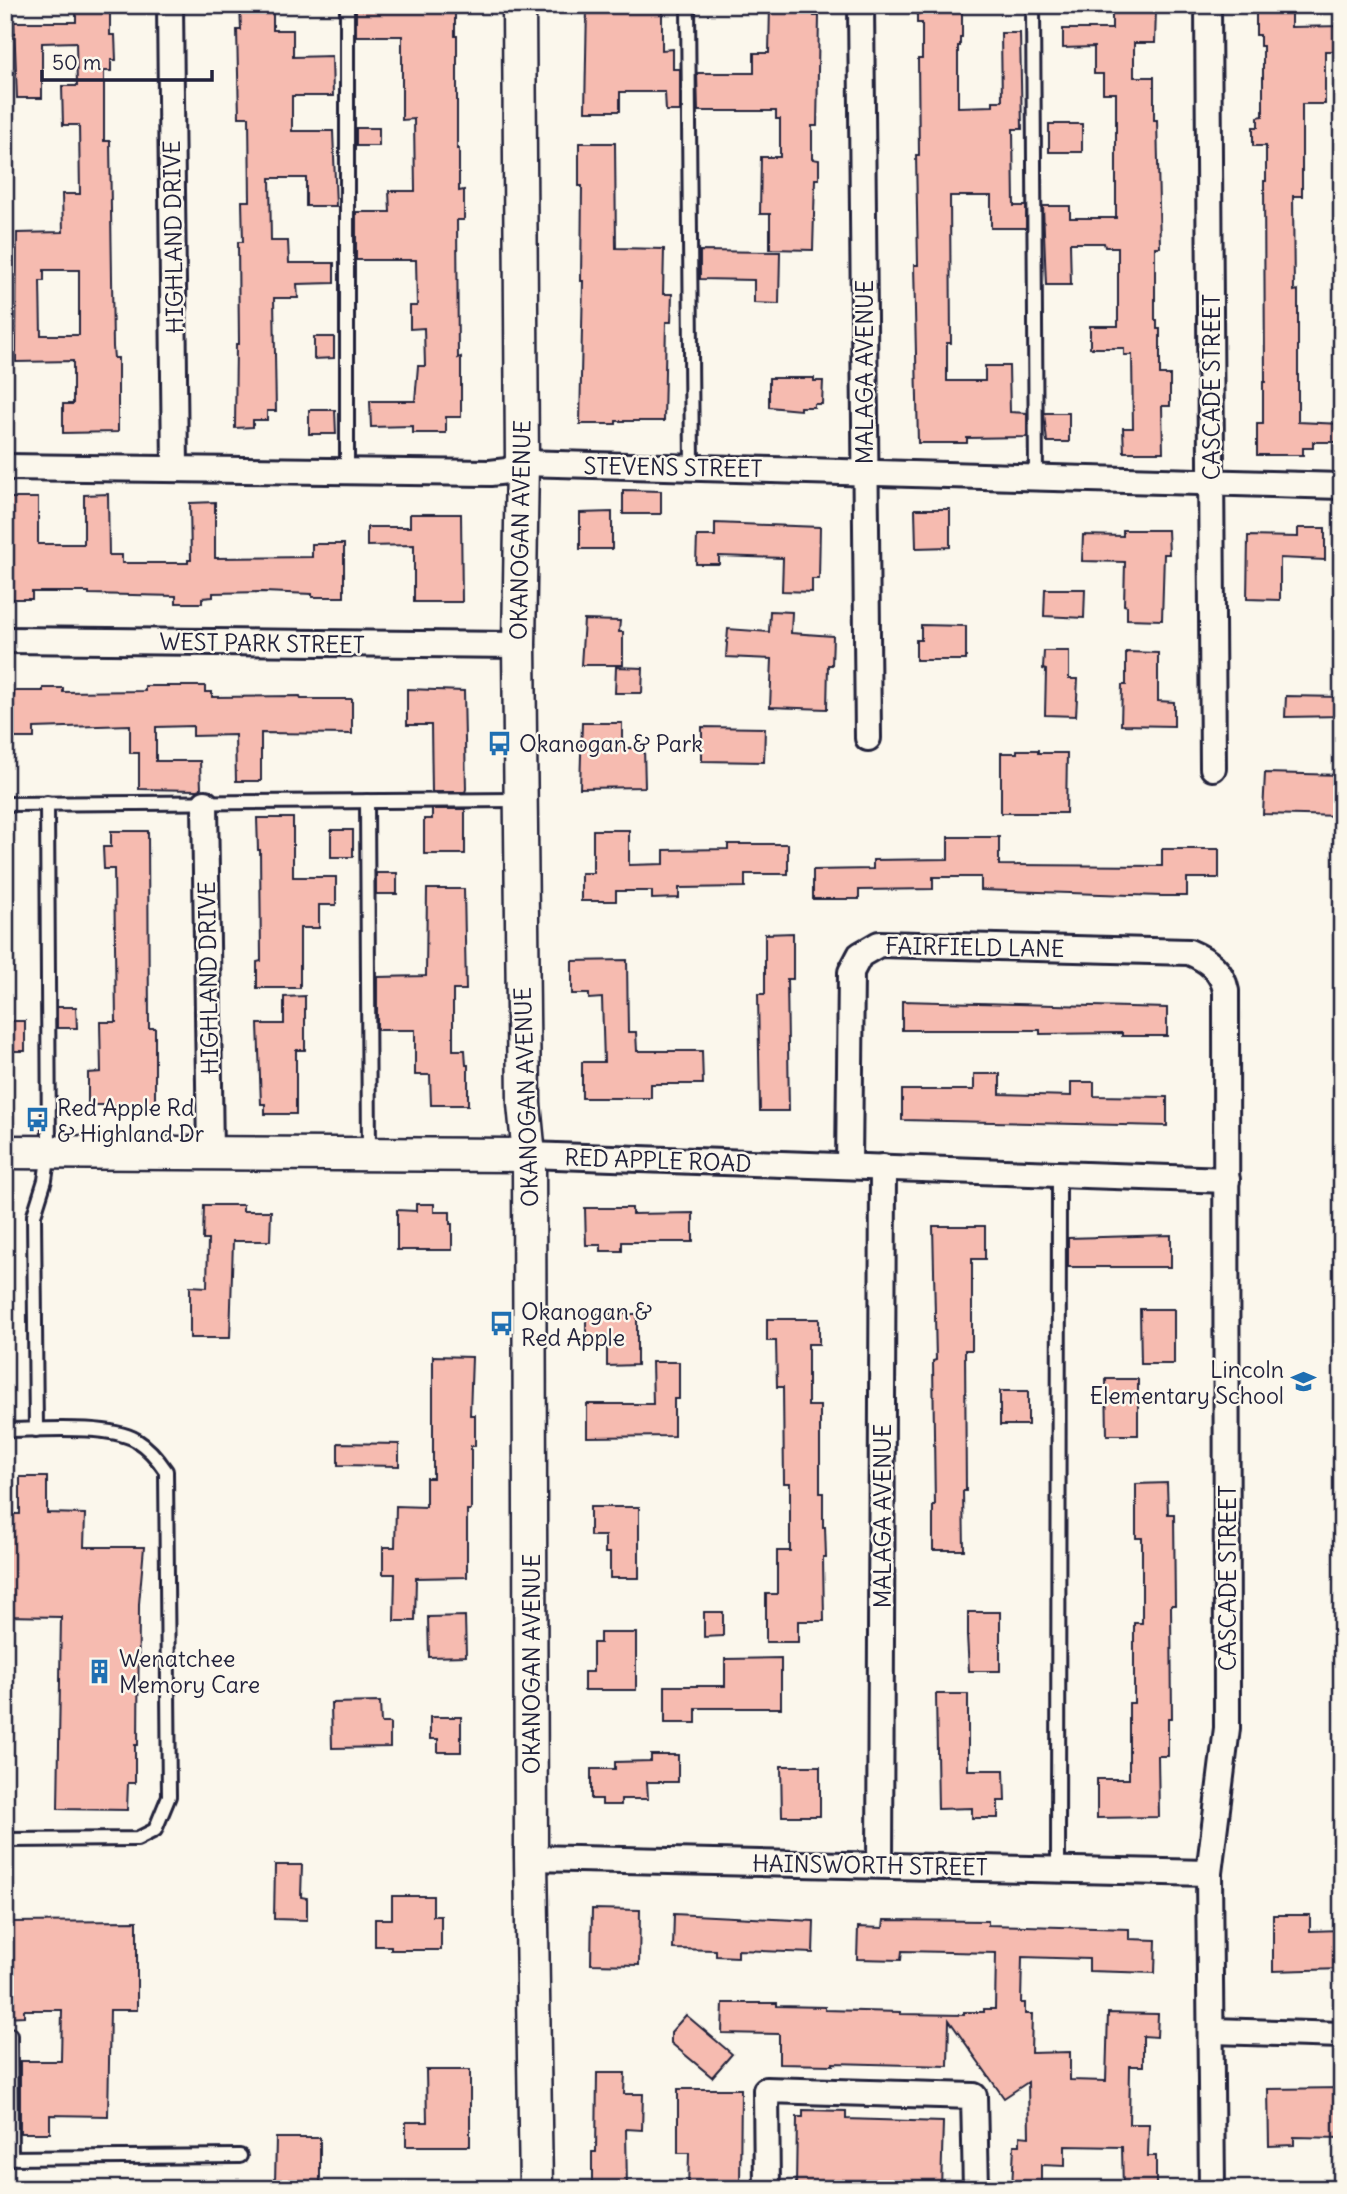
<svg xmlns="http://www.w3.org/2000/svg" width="1347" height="2194" viewBox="0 0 1347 2194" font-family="Delius,sans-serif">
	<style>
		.building { fill: #f6bbb0; stroke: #22223b; stroke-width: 2; fill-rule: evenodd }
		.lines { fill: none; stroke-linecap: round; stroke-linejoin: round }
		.service-casing { stroke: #22223b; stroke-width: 18 }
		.minor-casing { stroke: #22223b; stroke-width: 30 }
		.tertiary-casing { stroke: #22223b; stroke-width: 37 }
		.service { stroke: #fbf7ec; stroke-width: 12 }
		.minor { stroke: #fbf7ec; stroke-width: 24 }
		.tertiary { stroke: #fbf7ec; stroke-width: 32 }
		.labels { text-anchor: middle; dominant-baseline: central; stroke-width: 5; stroke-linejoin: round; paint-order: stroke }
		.street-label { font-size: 23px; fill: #22223b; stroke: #fbf7ec }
		.poi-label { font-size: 23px; fill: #22223b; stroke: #fbf7ec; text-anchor: start }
	</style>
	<rect width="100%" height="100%" fill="#fbf7ec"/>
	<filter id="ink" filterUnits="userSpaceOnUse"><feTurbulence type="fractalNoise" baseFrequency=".0143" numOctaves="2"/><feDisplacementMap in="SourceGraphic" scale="14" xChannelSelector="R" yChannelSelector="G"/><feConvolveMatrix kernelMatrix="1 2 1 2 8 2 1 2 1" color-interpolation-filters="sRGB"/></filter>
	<g filter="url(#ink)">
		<g class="building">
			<path d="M76,5h34v30h5l1,25h-5v11h-7v70h6l3,206 1,11h4v74l-55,1v-29h10v-43l-57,1 1,-129 46,-1 -1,-38h18l-1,-69h-16l-1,-39h15l-1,-44 -34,1v55h-25l-3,-76h62zM44,270h35v65h-38l-1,-54h4z"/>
			<polygon points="240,5 273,5 273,30 293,30 293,57 332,56 333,96 292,96 292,131 333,131 336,206 306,206 306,178 270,178 271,241 288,241 289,263 334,263 334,283 297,284 298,298 274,298 276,411 267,411 267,420 253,420 253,427 235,428 236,344 239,344 238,242 243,242 242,201 250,201 249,117 239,117 237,30 241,30"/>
			<polygon points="356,5 455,5 455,36 457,36 457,149 459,149 459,191 464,190 464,220 457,220 458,358 461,357 461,417 446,417 446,433 413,433 413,426 371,427 370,401 415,401 418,366 425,366 424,328 410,329 410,306 417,306 416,260 356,260 356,212 390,212 389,191 415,191 414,119 402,120 402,36 356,36"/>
			<polygon points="587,5 641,5 641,9 662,9 662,50 673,49 673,69 680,69 680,111 666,111 665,92 620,92 620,111 585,111"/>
			<polygon points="770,5 815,5 814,16 819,16 817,126 812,126 812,159 819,160 819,179 815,179 813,250 770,249 770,214 760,214 761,157 780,157 780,119 776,119 776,111 698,111 697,73 754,73 754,53 769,53"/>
			<polygon points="917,5 962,5 962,37 960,37 960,46 958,46 958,107 993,106 993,101 1002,101 1001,33 1020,33 1022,129 1013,129 1014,206 1026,206 1026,228 991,228 991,196 950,196 951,343 947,343 947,381 985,381 985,366 1009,366 1010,412 1027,413 1027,437 967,438 967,443 918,443 914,265 918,265 916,155 919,155 918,59 922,59 922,23 917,23"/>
			<polygon points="1112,9 1156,9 1155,43 1134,43 1134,77 1154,77 1154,120 1157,120 1160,247 1155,247 1155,320 1157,320 1157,329 1160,329 1160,375 1170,375 1170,406 1162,406 1163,452 1124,452 1123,428 1133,428 1132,355 1124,355 1124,348 1090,348 1090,326 1118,326 1118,247 1105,247 1104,243 1070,243 1071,285 1046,285 1043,206 1070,206 1070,218 1116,218 1116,93 1103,93 1103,74 1094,74 1094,47 1063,48 1063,29 1112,29"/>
			<polygon points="1256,10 1291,10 1291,27 1342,26 1342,51 1325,51 1325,104 1302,104 1302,196 1293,196 1294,291 1298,290 1298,422 1342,424 1342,442 1313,442 1313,448 1303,448 1303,455 1257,455 1257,424 1263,424 1263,382 1265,382 1264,181 1266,181 1266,146 1253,146 1253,127 1258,127 1258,117 1263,116 1263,46 1260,46 1260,35 1256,35"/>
			<rect x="1049" y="124" width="33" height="28"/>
			<rect x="356" y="128" width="23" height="18"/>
			<polygon points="579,143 615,143 616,248 664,249 663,294 672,294 671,322 666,322 664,421 616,421 616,424 580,424 583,281 581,281 582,186 579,186"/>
			<polygon points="700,251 780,252 779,304 754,303 754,280 700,279"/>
			<polygon points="314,337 334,337 334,358 314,359"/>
			<polygon points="769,378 814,378 814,381 823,381 822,404 814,404 814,407 800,407 800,410 769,407"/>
			<polygon points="309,410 335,410 336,434 309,434"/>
			<polygon points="1044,413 1069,413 1069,442 1047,442"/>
			<polygon points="623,490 661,491 661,514 623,514"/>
			<polygon points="108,494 109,555 122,555 122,563 188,563 188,560 191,560 190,503 215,502 215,558 312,557 312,544 344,544 344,597 312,597 312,594 263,592 213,593 213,597 202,598 202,603 176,603 176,596 89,594 89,592 32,592 32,599 5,599 5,498 38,498 38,544 84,544 84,495"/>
			<polygon points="915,509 950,509 950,547 916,548"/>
			<polygon points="612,512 612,549 580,549 580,513"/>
			<polygon points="410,514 461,514 462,602 414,602 414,545 367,546 367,527 410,527"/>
			<polygon points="715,523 820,527 819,579 812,579 812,592 782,591 783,558 719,556 719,564 696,564 697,536 715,536"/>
			<polygon points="1298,528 1325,528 1325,560 1280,558 1280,600 1247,599 1248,536 1298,537"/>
			<polygon points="1123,530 1168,530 1169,554 1164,554 1162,620 1127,619 1127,606 1124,605 1125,562 1082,561 1083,535 1123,536"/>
			<polygon points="1045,589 1085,589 1084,618 1044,616"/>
			<polygon points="770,611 792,612 791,633 833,636 832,665 828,665 827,709 770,707 772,659 726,657 728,629 769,632"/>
			<polygon points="584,620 620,621 619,632 623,632 623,665 581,665"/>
			<polygon points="921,625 966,626 966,660 916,660 916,640 921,640"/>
			<polygon points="1044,651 1069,651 1069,679 1078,679 1076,716 1045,715 1046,670 1043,669"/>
			<polygon points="1126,652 1158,653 1158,701 1174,702 1174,726 1121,725 1122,685 1126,685"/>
			<polygon points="616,667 643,668 642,693 615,693"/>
			<polygon points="145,686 205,686 205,692 212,692 212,697 300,696 301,699 352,699 352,734 261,733 261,781 236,781 235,735 193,736 193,726 156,727 156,761 200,761 201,789 198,790 139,789 139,753 130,753 130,725 34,728 34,738 5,738 5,696 14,696 14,691 43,691 43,688 63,688 63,692 145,691"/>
			<polygon points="407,689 464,691 466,789 465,792 432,792 431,725 407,725"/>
			<polygon points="1286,696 1342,697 1342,716 1285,717"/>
			<polygon points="582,723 622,723 622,748 644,748 645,787 580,788"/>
			<polygon points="702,727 765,728 764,762 702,761"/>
			<polygon points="1017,750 1038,750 1038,753 1067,753 1066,813 1001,813 1001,753 1017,753"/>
			<polygon points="1265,773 1342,775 1342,816 1263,814"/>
			<polygon points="432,809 465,809 465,854 424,854 424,819 432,819"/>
			<polygon points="257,818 293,818 293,877 336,877 336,905 319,905 319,928 300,928 300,988 257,988 257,962 261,961 260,850 258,850"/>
			<rect x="331" y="830" width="22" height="27"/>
			<polygon points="593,830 629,830 629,865 664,864 664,850 728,849 728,844 788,844 788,874 745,874 745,887 679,888 679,898 652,899 652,891 616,891 616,901 581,901 581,873 593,873"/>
			<polygon points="111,831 148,831 149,1028 155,1028 155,1105 88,1105 88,1073 101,1072 100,1022 116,1022 114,869 104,869 103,847 111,847"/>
			<polygon points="948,837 999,837 999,865 1162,866 1162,849 1219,849 1219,878 1187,878 1187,896 1162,896 981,890 981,877 933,877 933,889 859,890 859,899 813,899 813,870 873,869 873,860 948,859"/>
			<rect x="376" y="873" width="21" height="21"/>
			<polygon points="427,889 464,889 466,990 453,990 453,1050 465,1050 466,1065 468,1065 468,1105 431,1105 430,1075 415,1075 415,1030 377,1030 377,977 426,976"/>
			<polygon points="793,933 793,979 787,979 789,1111 760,1111 758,994 765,994 765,934"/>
			<polygon points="627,960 628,1032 636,1032 637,1051 702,1051 703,1084 651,1084 651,1098 582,1098 582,1062 604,1062 602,998 589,999 589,994 572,994 572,961"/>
			<polygon points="305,996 305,1050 296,1050 296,1114 265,1114 265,1104 261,1104 258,1024 284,1024 284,997"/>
			<polygon points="902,1001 1167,1008 1167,1036 1122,1036 1122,1033 1040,1034 1040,1030 902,1030"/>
			<polygon points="57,1007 76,1007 77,1028 57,1028"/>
			<rect x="5" y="1021" width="20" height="30"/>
			<polygon points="974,1074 1000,1074 1000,1094 1071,1096 1071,1082 1094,1082 1094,1096 1167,1097 1167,1126 902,1120 902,1090 974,1090"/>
			<polygon points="416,1204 434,1204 434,1212 450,1212 450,1224 452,1224 452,1250 397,1250 397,1210 416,1211"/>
			<polygon points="204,1205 243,1205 243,1211 271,1211 270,1241 233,1241 230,1338 190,1338 190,1286 207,1287 208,1240 203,1240"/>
			<polygon points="585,1208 632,1208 632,1214 693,1213 693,1242 622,1242 622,1251 601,1251 601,1245 586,1245"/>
			<polygon points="933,1226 985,1226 985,1259 972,1259 972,1350 965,1350 966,1491 963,1491 964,1550 933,1550 933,1506 935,1506 933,1361 936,1360"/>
			<polygon points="1171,1235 1171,1267 1068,1267 1068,1238"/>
			<polygon points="1140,1309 1174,1309 1174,1364 1141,1364"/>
			<polygon points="586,1314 637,1314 637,1365 607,1366 607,1347 586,1347"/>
			<polygon points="767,1319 819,1319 819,1344 808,1344 808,1406 820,1406 820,1493 823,1493 823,1527 825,1527 826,1557 823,1557 824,1621 798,1621 798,1642 766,1642 766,1594 777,1594 777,1551 790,1551 790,1483 784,1483 783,1387 777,1387 776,1341 767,1341"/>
			<polygon points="433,1356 472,1357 470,1415 475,1415 475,1446 471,1446 471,1510 467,1510 467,1577 416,1578 415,1621 394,1621 395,1574 383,1574 383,1547 395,1547 396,1506 426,1507 426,1478 433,1478"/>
			<polygon points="652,1362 679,1362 679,1399 674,1399 674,1436 587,1437 587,1404 653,1404"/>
			<polygon points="1106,1379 1138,1379 1138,1435 1107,1435"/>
			<rect x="1000" y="1391" width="28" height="34"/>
			<polygon points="338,1443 399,1444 399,1466 338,1465"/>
			<polygon points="20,1477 47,1477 47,1513 85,1514 84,1547 144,1547 139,1604 138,1745 135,1745 135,1783 128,1783 127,1810 58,1809 61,1617 5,1616 5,1514 20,1514"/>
			<polygon points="1167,1483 1168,1514 1174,1514 1175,1605 1171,1605 1172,1718 1168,1718 1168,1756 1158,1756 1159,1817 1097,1818 1097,1779 1129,1779 1129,1703 1134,1703 1134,1623 1142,1623 1142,1538 1136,1538 1136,1484"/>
			<polygon points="590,1507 639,1507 639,1578 610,1578 610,1553 605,1553 605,1536 590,1536"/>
			<polygon points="704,1612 723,1612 723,1636 704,1637"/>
			<polygon points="968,1612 1000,1612 1000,1671 969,1671 967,1635 968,1635"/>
			<polygon points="465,1616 466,1656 429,1657 428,1617"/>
			<polygon points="600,1633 636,1633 636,1690 584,1690 584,1672 593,1672 593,1643 600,1643"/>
			<polygon points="781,1658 781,1708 696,1708 696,1723 665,1723 665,1686 725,1686 725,1659"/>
			<polygon points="936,1694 968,1694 968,1770 1004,1770 1005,1801 998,1801 998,1818 972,1818 972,1808 938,1809"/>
			<polygon points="380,1702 381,1723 390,1723 390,1747 332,1748 331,1703"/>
			<polygon points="430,1717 461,1717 461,1752 438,1752 438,1739 430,1739"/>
			<polygon points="651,1755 678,1755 678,1782 647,1782 648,1799 621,1799 621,1805 602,1805 602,1799 591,1799 591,1769 615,1769 615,1762 651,1761"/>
			<polygon points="781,1766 820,1766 820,1816 782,1816"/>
			<polygon points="275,1865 302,1865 301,1897 307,1898 307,1920 274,1919"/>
			<polygon points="392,1896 433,1896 433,1916 441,1916 441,1950 391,1950 391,1946 375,1946 375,1919 392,1919"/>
			<polygon points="592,1909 640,1910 639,1965 591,1964"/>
			<polygon points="674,1914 814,1921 813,1953 738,1950 738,1957 716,1956 716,1950 673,1949"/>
			<polygon points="1273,1915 1310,1915 1310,1931 1342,1930 1342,1969 1273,1971"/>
			<polygon points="884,1920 988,1921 988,1925 1129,1929 1129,1939 1156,1940 1155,1973 1089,1971 1089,1959 1022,1957 1021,2003 1025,2003 1025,2014 1032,2014 1031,2053 1070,2052 1070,2080 1106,2081 1108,2013 1158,2014 1157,2037 1143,2036 1143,2066 1130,2066 1129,2124 1149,2124 1148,2156 1156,2156 1156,2189 1123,2189 1122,2147 1065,2146 1065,2166 1041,2165 1041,2189 1012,2189 1014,2145 1020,2145 1020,2136 1029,2137 1028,2082 1004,2098 949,2020 948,2066 833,2063 833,2065 779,2064 779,2034 722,2033 723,2003 777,2003 777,2006 825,2007 825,2010 900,2012 900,2014 964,2015 964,2012 984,2012 984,2009 995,2009 996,1953 902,1951 901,1960 857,1959 858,1927 883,1928"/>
			<polygon points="137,1921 137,2010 110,2010 108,2116 50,2115 50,2133 20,2133 20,2061 61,2061 62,2010 24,2010 24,2016 5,2017 5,1922"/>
			<polygon points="686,2015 732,2054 712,2077 671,2043 671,2032"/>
			<polygon points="426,2070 470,2070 470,2146 406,2146 406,2122 427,2122"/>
			<polygon points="597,2073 625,2073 624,2094 643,2094 642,2130 626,2129 627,2189 592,2189 592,2152 596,2152"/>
			<polygon points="1342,2088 1342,2138 1294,2137 1294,2145 1269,2146 1268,2089"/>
			<polygon points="678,2089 741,2089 740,2189 688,2189 689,2153 678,2153"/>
			<polygon points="803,2110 846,2111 846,2119 943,2122 941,2189 796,2188 797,2117 803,2117"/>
			<polygon points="276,2138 320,2138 320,2184 275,2183"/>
		</g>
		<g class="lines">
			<defs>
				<g id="service">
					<polyline points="688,5 692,467"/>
					<polyline points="1033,5 1036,477"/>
					<polyline points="347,471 347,5"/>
					<polyline points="367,801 369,1154"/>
					<polyline points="5,804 519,800"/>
					<path d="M5,1430c34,0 103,-6 131,10 13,8 22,19 30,31l3,325 -14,34 -18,9 -132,1"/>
					<polyline points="36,1430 34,1215 45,1180 49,1152 47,803"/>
					<polyline points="1058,1869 1059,1174"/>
					<polyline points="5,2035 10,2035 11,2158"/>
					<polyline points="5,2158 240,2156"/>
				</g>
				<g id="minor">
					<polyline points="170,5 175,468"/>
					<polyline points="861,5 868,738"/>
					<polyline points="1208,5 1213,768"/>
					<polyline points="5,467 490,473 507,471 522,463 1342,486"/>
					<polyline points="5,640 519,645"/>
					<polyline points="205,803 210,1153"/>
					<polyline points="529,1155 1227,1180"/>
					<path d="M849,1166l2,-194 9,-17 19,-11 310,8c19,8 33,18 37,39l1,737 -18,145 3,316"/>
					<polyline points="531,1858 1209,1873"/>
					<polyline points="880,1865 883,1167"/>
					<polyline points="1212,2031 1342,2035"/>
					<polyline points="767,2189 766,2090 974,2096 976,2189"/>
				</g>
				<g id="tertiary">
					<polyline points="519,5 522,463 519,645 524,1104 529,1155 531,1858 536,2189"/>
					<polyline points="5,1152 529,1155"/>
				</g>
			</defs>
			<use href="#service" class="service-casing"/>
			<use href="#minor" class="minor-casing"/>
			<use href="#tertiary" class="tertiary-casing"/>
			<use href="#service" class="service"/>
			<use href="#minor" class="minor"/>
			<use href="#tertiary" class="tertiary"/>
		</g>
	</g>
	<defs>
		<symbol id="bus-bare" viewBox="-9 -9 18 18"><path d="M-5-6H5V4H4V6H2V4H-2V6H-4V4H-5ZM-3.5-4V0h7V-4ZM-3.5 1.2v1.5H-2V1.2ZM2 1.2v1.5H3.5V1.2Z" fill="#1f6fb2" stroke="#fbf7ec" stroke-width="2.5" paint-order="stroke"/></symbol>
		<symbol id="school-bare" viewBox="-9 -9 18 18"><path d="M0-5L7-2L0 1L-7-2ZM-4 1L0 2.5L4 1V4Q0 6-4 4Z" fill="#1f6fb2" stroke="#fbf7ec" stroke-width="2.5" paint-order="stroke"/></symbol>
		<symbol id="building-bare" viewBox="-9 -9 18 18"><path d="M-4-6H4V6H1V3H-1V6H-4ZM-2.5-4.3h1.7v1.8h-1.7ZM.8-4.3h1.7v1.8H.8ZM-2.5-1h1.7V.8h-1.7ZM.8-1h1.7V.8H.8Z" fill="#1f6fb2" stroke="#fbf7ec" stroke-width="2.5" paint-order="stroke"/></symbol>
	</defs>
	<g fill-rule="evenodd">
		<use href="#bus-bare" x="482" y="726" width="35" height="35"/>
		<use href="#bus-bare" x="20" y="1102" width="35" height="35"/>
		<use href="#bus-bare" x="484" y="1306" width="35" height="35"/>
		<use href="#school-bare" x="1286" y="1364" width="35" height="35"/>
		<use href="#building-bare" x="82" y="1654" width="35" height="35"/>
	</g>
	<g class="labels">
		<g class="street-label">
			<text transform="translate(173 237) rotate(-91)">HIGHLAND DRIVE</text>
			<text transform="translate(864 372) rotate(-90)">MALAGA AVENUE</text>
			<text transform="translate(1211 387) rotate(-90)">CASCADE STREET</text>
			<text transform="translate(673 467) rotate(1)">STEVENS STREET</text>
			<text transform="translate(520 530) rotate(-89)">OKANOGAN AVENUE</text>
			<text transform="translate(262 643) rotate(1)">WEST PARK STREET</text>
			<text transform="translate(975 947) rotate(1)">FAIRFIELD LANE</text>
			<text transform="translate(208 978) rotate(-91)">HIGHLAND DRIVE</text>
			<text transform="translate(526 1097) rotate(-92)">OKANOGAN AVENUE</text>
			<text transform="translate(658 1160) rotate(2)">RED APPLE ROAD</text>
			<text transform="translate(882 1516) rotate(-90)">MALAGA AVENUE</text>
			<text transform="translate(1227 1578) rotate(-90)">CASCADE STREET</text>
			<text transform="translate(531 1664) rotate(-90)">OKANOGAN AVENUE</text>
			<text transform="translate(870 1865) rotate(1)">HAINSWORTH STREET</text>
		</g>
		<g class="poi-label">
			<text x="519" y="743">Okanogan &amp; Park</text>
			<text x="57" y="1107">Red Apple Rd<tspan x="57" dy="26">&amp; Highland Dr</tspan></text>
			<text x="521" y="1311">Okanogan &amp;<tspan x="521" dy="26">Red Apple</tspan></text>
			<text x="1284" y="1369" text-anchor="end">Lincoln<tspan x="1284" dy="26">Elementary School</tspan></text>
			<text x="119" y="1658">Wenatchee<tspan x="119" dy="26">Memory Care</tspan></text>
		</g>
	</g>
	<rect width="1347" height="2194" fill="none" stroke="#fbf7ec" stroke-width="28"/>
	<rect x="14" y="14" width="1319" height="2166" fill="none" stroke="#22223b" stroke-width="2.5" filter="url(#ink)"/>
	<path d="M42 70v10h170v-10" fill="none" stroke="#22223b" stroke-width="3.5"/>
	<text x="52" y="70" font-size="21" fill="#22223b" stroke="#fbf7ec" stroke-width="5" paint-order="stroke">50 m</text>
</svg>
